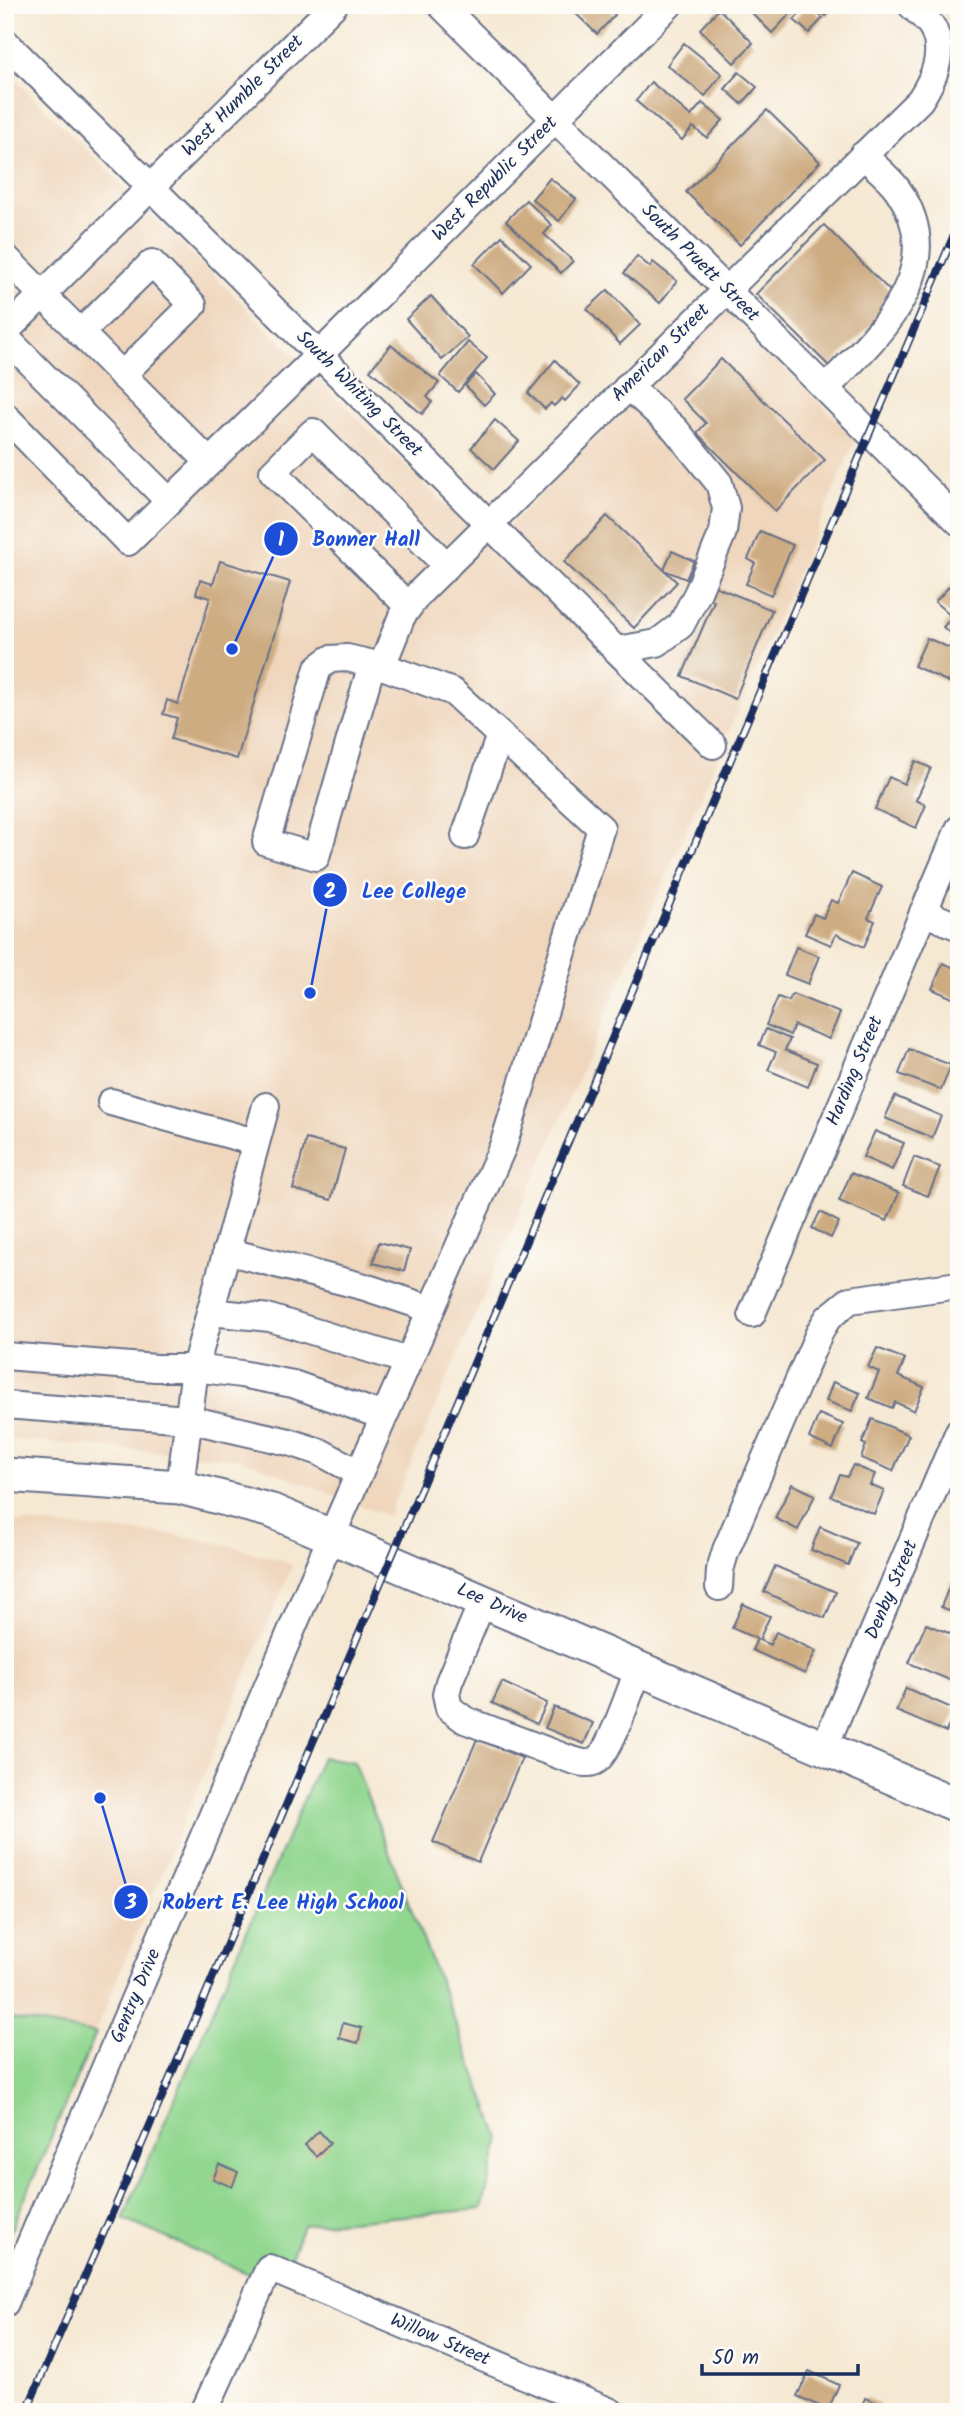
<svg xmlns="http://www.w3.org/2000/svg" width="964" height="2417" viewBox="0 0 964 2417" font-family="Kalam,sans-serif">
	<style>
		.built { fill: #efd6bc }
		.green { fill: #92d790; stroke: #568377; stroke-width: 2 }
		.building { fill: #ceac82 }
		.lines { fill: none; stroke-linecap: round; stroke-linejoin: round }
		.minor-casing { stroke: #687087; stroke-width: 30 }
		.major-casing { stroke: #687087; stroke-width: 37 }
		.minor { stroke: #fff; stroke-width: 26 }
		.major { stroke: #fff; stroke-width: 33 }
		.rail-casing { stroke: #1b2f5e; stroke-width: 8 }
		.rail { stroke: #fdfcf7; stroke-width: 5; stroke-dasharray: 16; stroke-linecap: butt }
		.labels { text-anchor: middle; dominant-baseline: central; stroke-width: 5; stroke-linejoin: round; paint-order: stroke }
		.street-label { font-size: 19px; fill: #1b2f5e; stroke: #fdfcf7 }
		.leader { fill: none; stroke: #1d4ed8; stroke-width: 2.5 }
		.callout-dot { fill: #1d4ed8; stroke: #fdfcf7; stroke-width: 2.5 }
		.mark-label { font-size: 21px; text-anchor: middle; font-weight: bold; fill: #fff }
		.callout-label { font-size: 21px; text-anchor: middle; font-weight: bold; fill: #1d4ed8; stroke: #fdfcf7; stroke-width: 5; stroke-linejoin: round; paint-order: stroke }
	</style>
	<rect width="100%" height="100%" fill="#fdfcf7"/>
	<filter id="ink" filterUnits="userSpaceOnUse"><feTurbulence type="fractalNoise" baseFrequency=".0143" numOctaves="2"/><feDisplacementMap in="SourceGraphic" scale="14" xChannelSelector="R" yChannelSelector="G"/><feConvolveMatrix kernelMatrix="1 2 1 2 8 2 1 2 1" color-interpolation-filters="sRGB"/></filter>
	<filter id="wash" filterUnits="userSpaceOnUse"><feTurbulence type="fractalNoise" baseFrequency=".00686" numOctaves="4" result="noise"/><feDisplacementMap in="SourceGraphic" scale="28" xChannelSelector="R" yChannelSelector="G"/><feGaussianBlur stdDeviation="1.57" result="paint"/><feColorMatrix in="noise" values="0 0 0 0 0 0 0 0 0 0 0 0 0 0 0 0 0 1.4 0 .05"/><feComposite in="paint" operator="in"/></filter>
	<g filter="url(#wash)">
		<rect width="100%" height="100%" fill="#f6e9d4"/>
		<g class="built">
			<polygon points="5,69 488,547 723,307 856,439 388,1516 241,1459 5,1439"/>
			<polygon points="5,1521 175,1535 229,1545 293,1564 5,2244"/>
		</g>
		<g class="green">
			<polygon points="322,1757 354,1762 500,2138 482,2209 303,2225 290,2260 251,2275 123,2219"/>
			<polygon points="5,2018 96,2033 5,2244"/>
		</g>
		<g id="blocks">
			<g class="building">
				<polygon points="567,5 605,5 615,15 597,34"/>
				<polygon points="744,5 781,5 790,14 772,33"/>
				<polygon points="808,5 823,18 809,33 794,20"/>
				<polygon points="814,5 836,5 826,16"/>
				<polygon points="719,9 753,43 734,63 700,29"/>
				<polygon points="684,43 722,74 705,96 667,65"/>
				<polygon points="739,72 757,87 742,104 725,89"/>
				<polygon points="651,82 691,116 702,103 723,120 707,138 693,127 682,140 636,101"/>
				<polygon points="767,110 820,162 740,245 686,192"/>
				<polygon points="550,178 576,199 559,221 532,199"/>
				<polygon points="526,200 552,225 544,234 573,261 561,273 506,221"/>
				<polygon points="824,225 897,298 830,367 756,294"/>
				<polygon points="502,236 531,264 503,293 474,264"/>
				<polygon points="637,256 650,267 653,262 677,281 660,303 624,273"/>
				<polygon points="608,290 640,325 620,344 587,309"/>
				<polygon points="431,296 468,337 442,360 406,319"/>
				<polygon points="468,342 487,358 458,392 440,376"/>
				<polygon points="391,345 439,383 427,397 432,402 422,414 370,370"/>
				<polygon points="721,359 825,460 775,511 697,433 706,423 682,399"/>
				<polygon points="555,360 580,385 565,401 562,398 554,406 551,403 545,409 528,393"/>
				<polygon points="476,374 495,394 484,405 465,385"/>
				<polygon points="495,420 519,441 494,469 471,448"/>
				<polygon points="607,516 677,582 634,628 564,562"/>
				<polygon points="760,531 793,545 771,595 746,584 755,563 748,559"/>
				<polygon points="672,551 694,561 686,579 664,570"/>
				<polygon points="220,561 290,582 237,759 171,739 177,718 163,714 167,700 178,704 210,598 196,594 200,580 213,584"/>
				<polygon points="956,579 959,582 959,642 943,627 952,617 935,602"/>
				<polygon points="712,585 772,610 735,699 682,676 714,601 706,598"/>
				<polygon points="927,638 959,652 959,687 914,666"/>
				<polygon points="915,761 931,768 916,800 926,805 916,828 875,809 889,777 904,784"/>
				<polygon points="852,873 882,887 868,918 875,921 864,947 836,934 831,945 805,934 814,914 823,918 831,900 838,903"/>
				<polygon points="796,947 819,956 808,984 785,975"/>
				<polygon points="943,963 959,970 959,1001 932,989"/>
				<polygon points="792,994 840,1013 829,1039 794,1025 790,1035 766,1025 778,997 789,1001"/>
				<polygon points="766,1029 790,1039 785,1050 817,1063 808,1087 768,1070 776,1052 759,1045"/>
				<polygon points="909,1049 951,1065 941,1090 899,1074"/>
				<polygon points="895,1096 941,1116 932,1138 885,1118"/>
				<polygon points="875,1131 904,1143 892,1170 863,1157"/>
				<polygon points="306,1139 345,1149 331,1200 293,1189"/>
				<polygon points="914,1157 940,1167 928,1196 903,1186"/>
				<polygon points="851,1173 899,1193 887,1221 839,1201"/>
				<polygon points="820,1212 839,1222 831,1238 812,1228"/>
				<polygon points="379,1242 410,1250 404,1271 373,1263"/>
				<polygon points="877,1348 905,1359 898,1376 924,1387 914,1411 895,1402 892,1408 868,1398 879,1372 868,1367"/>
				<polygon points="833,1382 860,1393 852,1411 826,1401"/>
				<polygon points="819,1414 843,1424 833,1449 809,1438"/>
				<polygon points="872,1419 909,1435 893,1471 861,1458 866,1445 862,1443"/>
				<polygon points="853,1465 875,1474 870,1485 884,1491 874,1514 831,1496 840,1475 847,1477"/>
				<polygon points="792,1484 815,1495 798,1530 775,1518"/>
				<polygon points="820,1527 857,1543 848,1565 811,1550"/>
				<polygon points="775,1566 836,1592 825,1618 764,1592"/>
				<polygon points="951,1582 959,1585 959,1614 941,1607"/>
				<polygon points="743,1604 770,1616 759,1640 770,1645 776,1632 816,1651 805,1674 752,1650 757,1639 732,1628"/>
				<polygon points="926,1624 959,1637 959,1684 909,1663"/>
				<polygon points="502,1682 547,1703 537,1724 492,1703"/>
				<polygon points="906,1688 956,1710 946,1732 896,1711"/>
				<polygon points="554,1707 593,1723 584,1744 545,1728"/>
				<polygon points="477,1739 522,1758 478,1862 433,1842"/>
				<polygon points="343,2023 362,2028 358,2043 339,2038"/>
				<polygon points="319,2131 330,2143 316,2156 305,2145"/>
				<polygon points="219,2164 238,2172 232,2187 213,2179"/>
				<polygon points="809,2371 839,2385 828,2410 797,2396"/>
				<polygon points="865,2398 880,2404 877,2412 859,2412"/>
			</g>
		</g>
	</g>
	<g filter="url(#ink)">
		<use href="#blocks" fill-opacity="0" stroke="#687087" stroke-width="2"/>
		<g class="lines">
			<defs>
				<g id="minor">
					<polyline points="441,5 959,522"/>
					<path d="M5,42c236,234 470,470 708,703"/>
					<polyline points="5,257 209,462"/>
					<polyline points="5,332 334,5"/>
					<polyline points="80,333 152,263 193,305 122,375"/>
					<polyline points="5,337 169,501"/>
					<path d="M826,388c52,-53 126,-119 72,-198 -9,-13 -24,-24 -35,-35"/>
					<polyline points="5,416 128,542 320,354 669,5"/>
					<polyline points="408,606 273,472 313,432 447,566"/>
					<polyline points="617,650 657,643 681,625 698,592 723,532 726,508 719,483 675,429 628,386"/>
					<path d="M382,666l20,-50 17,-23 501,-493c13,-20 25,-45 14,-69 -3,-9 -16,-19 -23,-26"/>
					<polyline points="465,836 500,735"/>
					<polyline points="923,912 959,927"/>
					<polyline points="111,1102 255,1142"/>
					<polyline points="226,1251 365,1287 431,1309"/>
					<polyline points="210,1312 270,1318 408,1361"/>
					<polyline points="752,1314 959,829"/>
					<polyline points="5,1356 156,1368 195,1368 241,1374 293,1384 383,1416"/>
					<polyline points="5,1405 188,1419 289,1442 320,1452 359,1473"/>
					<polyline points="180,1487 195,1368 266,1106"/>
					<polyline points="719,1587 720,1570 726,1550 820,1331 828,1318 850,1300 959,1285"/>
					<path d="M483,1600l-34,82 -3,12 3,14 16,12 104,39c9,3 20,7 28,1 14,-10 34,-73 42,-92"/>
					<polyline points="824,1748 959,1431"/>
					<polyline points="5,2303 332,1535 503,1146 601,828 453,692 382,666 347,658 330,659 318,668 266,842 316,857 372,664"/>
					<polyline points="204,2412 269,2268 611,2412"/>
				</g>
				<polyline id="major" points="5,1475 180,1487 272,1511 959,1806"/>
			</defs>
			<use href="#minor" class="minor-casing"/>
			<use href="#major" class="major-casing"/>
			<use href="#minor" class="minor"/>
			<use href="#major" class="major"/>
			<defs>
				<polyline id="rail" points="26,2412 130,2172 959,223"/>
			</defs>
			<use href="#rail" class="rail-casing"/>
			<use href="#rail" class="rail"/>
		</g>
	</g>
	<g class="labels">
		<g class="street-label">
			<text transform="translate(243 96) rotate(-45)">West Humble Street</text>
			<text transform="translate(495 179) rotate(-45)">West Republic Street</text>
			<text transform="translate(700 263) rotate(45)">South Pruett Street</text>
			<text transform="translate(661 353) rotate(-45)">American Street</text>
			<text transform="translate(359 394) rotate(45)">South Whiting Street</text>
			<text transform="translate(855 1071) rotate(-67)">Harding Street</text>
			<text transform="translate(892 1590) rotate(-67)">Denby Street</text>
			<text transform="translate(492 1604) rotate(24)">Lee Drive</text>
			<text transform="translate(136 1996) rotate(-67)">Gentry Drive</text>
			<text transform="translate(440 2340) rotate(23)">Willow Street</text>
		</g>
	</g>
	<path class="leader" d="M232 649L281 539M310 993L330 890M100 1798L131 1902"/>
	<g class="callout-dot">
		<circle cx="232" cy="649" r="7"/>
		<circle cx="310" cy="993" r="7"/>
		<circle cx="100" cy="1798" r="7"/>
		<circle cx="281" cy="539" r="18"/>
		<circle cx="330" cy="890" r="18"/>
		<circle cx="131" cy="1902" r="18"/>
	</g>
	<g class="mark-label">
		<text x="281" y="546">1</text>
		<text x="330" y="898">2</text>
		<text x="131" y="1909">3</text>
	</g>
	<g class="callout-label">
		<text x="366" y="546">Bonner Hall</text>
		<text x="414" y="898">Lee College</text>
		<text x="283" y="1909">Robert E. Lee High School</text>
	</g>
	<rect width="964" height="2417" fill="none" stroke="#fdfcf7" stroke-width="28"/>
	<path d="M702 2364v10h156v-10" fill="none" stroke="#1b2f5e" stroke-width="3.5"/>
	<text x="712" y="2364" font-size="21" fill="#1b2f5e" stroke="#fdfcf7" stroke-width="5" paint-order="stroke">50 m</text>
</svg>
